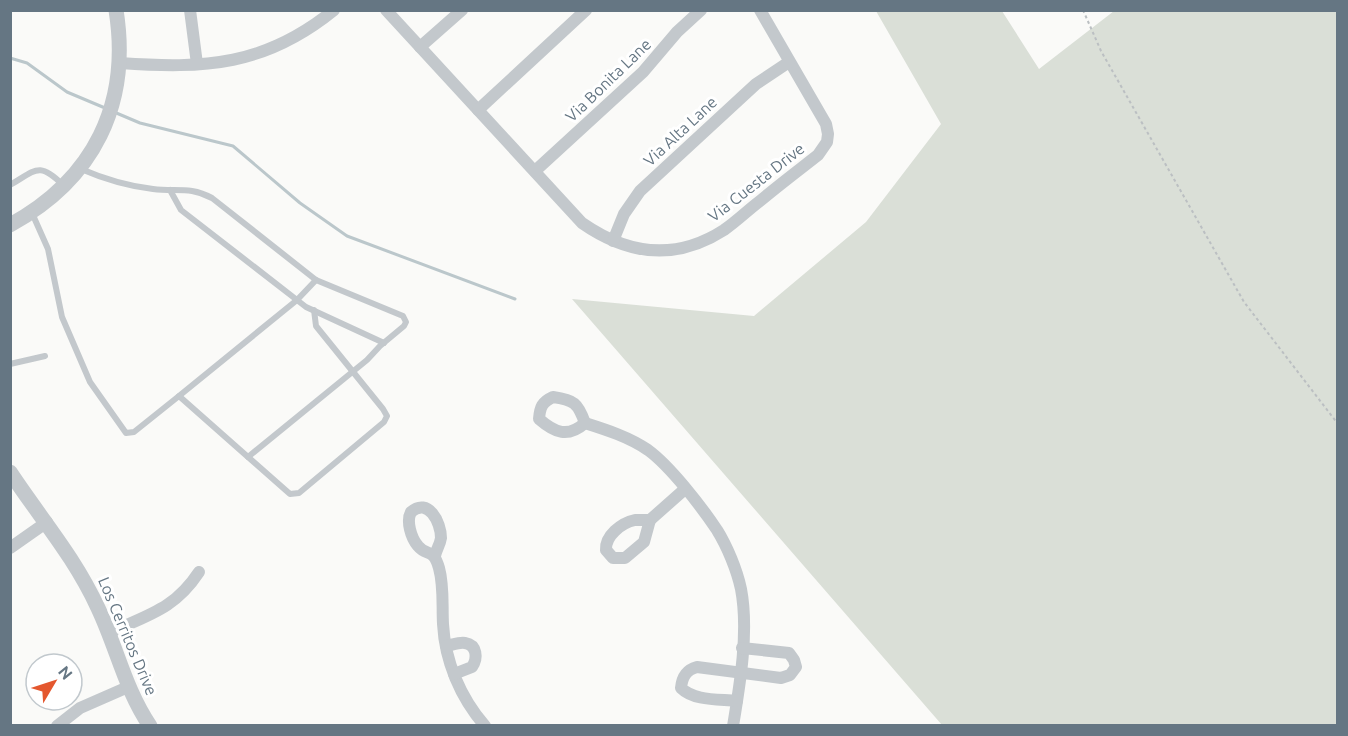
<svg xmlns="http://www.w3.org/2000/svg" width="1348" height="736" viewBox="0 0 1348 736" font-family="Ubuntu,sans-serif">
	<style>
		.green { fill: #dadfd7 }
		.lines { fill: none; stroke-linecap: round; stroke-linejoin: round }
		.stream { stroke: #bbc7cb; stroke-width: 3 }
		.path { stroke: #bbbfc2; stroke-width: 2; stroke-dasharray: 3 3; stroke-linecap: butt }
		.service { stroke: #c3c8cc; stroke-width: 6 }
		.minor { stroke: #c3c8cc; stroke-width: 12 }
		.tertiary { stroke: #c3c8cc; stroke-width: 15 }
		.labels { text-anchor: middle; dominant-baseline: central; stroke-width: 6; stroke-linejoin: round; paint-order: stroke }
		.street-label { font-size: 16px; fill: #657683; stroke: #fff }
	</style>
	<rect width="100%" height="100%" fill="#fafaf8"/>
	<polygon class="green" points="876,11 1002,11 1039,69 1114,11 1337,11 1337,725 942,725 572,299 754,316 866,222 941,124"/>
	<g class="lines">
		<g class="stream">
			<polyline points="10,58 27,63 67,92 105,108"/>
			<polyline points="114,112 140,123 233,146 300,203 347,236 515,299"/>
		</g>
		<polyline class="path" points="1083,10 1101,51 1244,302 1338,424"/>
		<g class="service">
			<path d="M10,185c26,-15 29,-24 53,0"/>
			<polyline points="170,190 181,210 306,307 384,343"/>
			<path d="M32,213l16,36 14,68 28,65 36,51 8,-1 45,-36 69,61 119,-97 13,-14 24,-20 2,-4 -3,-6 -87,-36 -104,-82c-22,-12 -36,-6 -59,-9 -26,-3 -49,-10 -72,-20"/>
			<polyline points="10,364 45,356"/>
			<polyline points="179,396 297,300 316,280"/>
			<polyline points="248,457 290,494 299,493 384,422 387,416 383,409 316,326 314,310"/>
		</g>
		<g class="minor">
			<polyline points="190,10 197,64"/>
			<path d="M386,10l196,213c46,32 94,38 142,7 13,-9 24,-20 36,-29 19,-16 39,-31 58,-46l9,-13 1,-8 -2,-10 -66,-114"/>
			<polyline points="420,47 462,10"/>
			<path d="M120,63c85,6 145,3 214,-53"/>
			<polyline points="478,110 586,10"/>
			<polyline points="535,171 643,72 677,32 701,10"/>
			<polyline points="613,241 624,214 640,191 756,84 789,62"/>
			<path d="M553,397c21,3 25,6 32,26 -17,15 -30,10 -46,-4 1,-12 3,-17 14,-22z"/>
			<path d="M585,423c22,7 44,14 63,27 22,16 53,56 69,80 10,16 20,40 24,59 8,42 -1,95 -8,137"/>
			<path d="M635,520h15l-6,22 -19,16h-12l-7,-8c-1,-14 15,-27 29,-30z"/>
			<polyline points="650,520 685,489"/>
			<polyline points="10,548 47,522"/>
			<path d="M435,556c1,-6 5,-11 6,-18 0,-16 -13,-41 -30,-26 -5,9 0,26 7,34 9,11 15,1 21,22 5,18 3,37 4,56 2,37 17,73 42,102"/>
			<path d="M109,633c38,-18 65,-23 90,-61"/>
			<path d="M446,646c6,-1 13,-4 19,-3 12,2 13,15 7,24l-18,7"/>
			<path d="M737,701c-18,-2 -43,0 -56,-13 1,-11 5,-18 16,-21l84,11 9,-3 6,-8 -2,-7 -5,-7 -47,-5"/>
			<polyline points="57,726 80,708 128,687"/>
		</g>
		<g class="tertiary">
			<path d="M10,225c84,-46 121,-121 106,-215"/>
			<path d="M10,472c31,47 64,84 88,136 19,40 27,81 52,118"/>
		</g>
	</g>
	<g class="labels">
		<g class="street-label">
			<text transform="translate(608 80) rotate(-44)">Via Bonita Lane</text>
			<text transform="translate(680 131) rotate(-43)">Via Alta Lane</text>
			<text transform="translate(756 182) rotate(-38)">Via Cuesta Drive</text>
			<text transform="translate(128 636) rotate(67)">Los Cerritos Drive</text>
		</g>
	</g>
	<rect width="1348" height="736" fill="none" stroke="#657683" stroke-width="24"/>
	<g transform="translate(54 682) rotate(51)"><circle r="28" fill="#ffffff" stroke="#c1c8cd" stroke-width="1.5"/>
	<path d="M0-4.5L10 22L0 15L-10 22Z" fill="#e4572e"/>
	<text y="-9" font-size="16" font-weight="bold" text-anchor="middle" fill="#657683">N</text>
	</g>
</svg>
